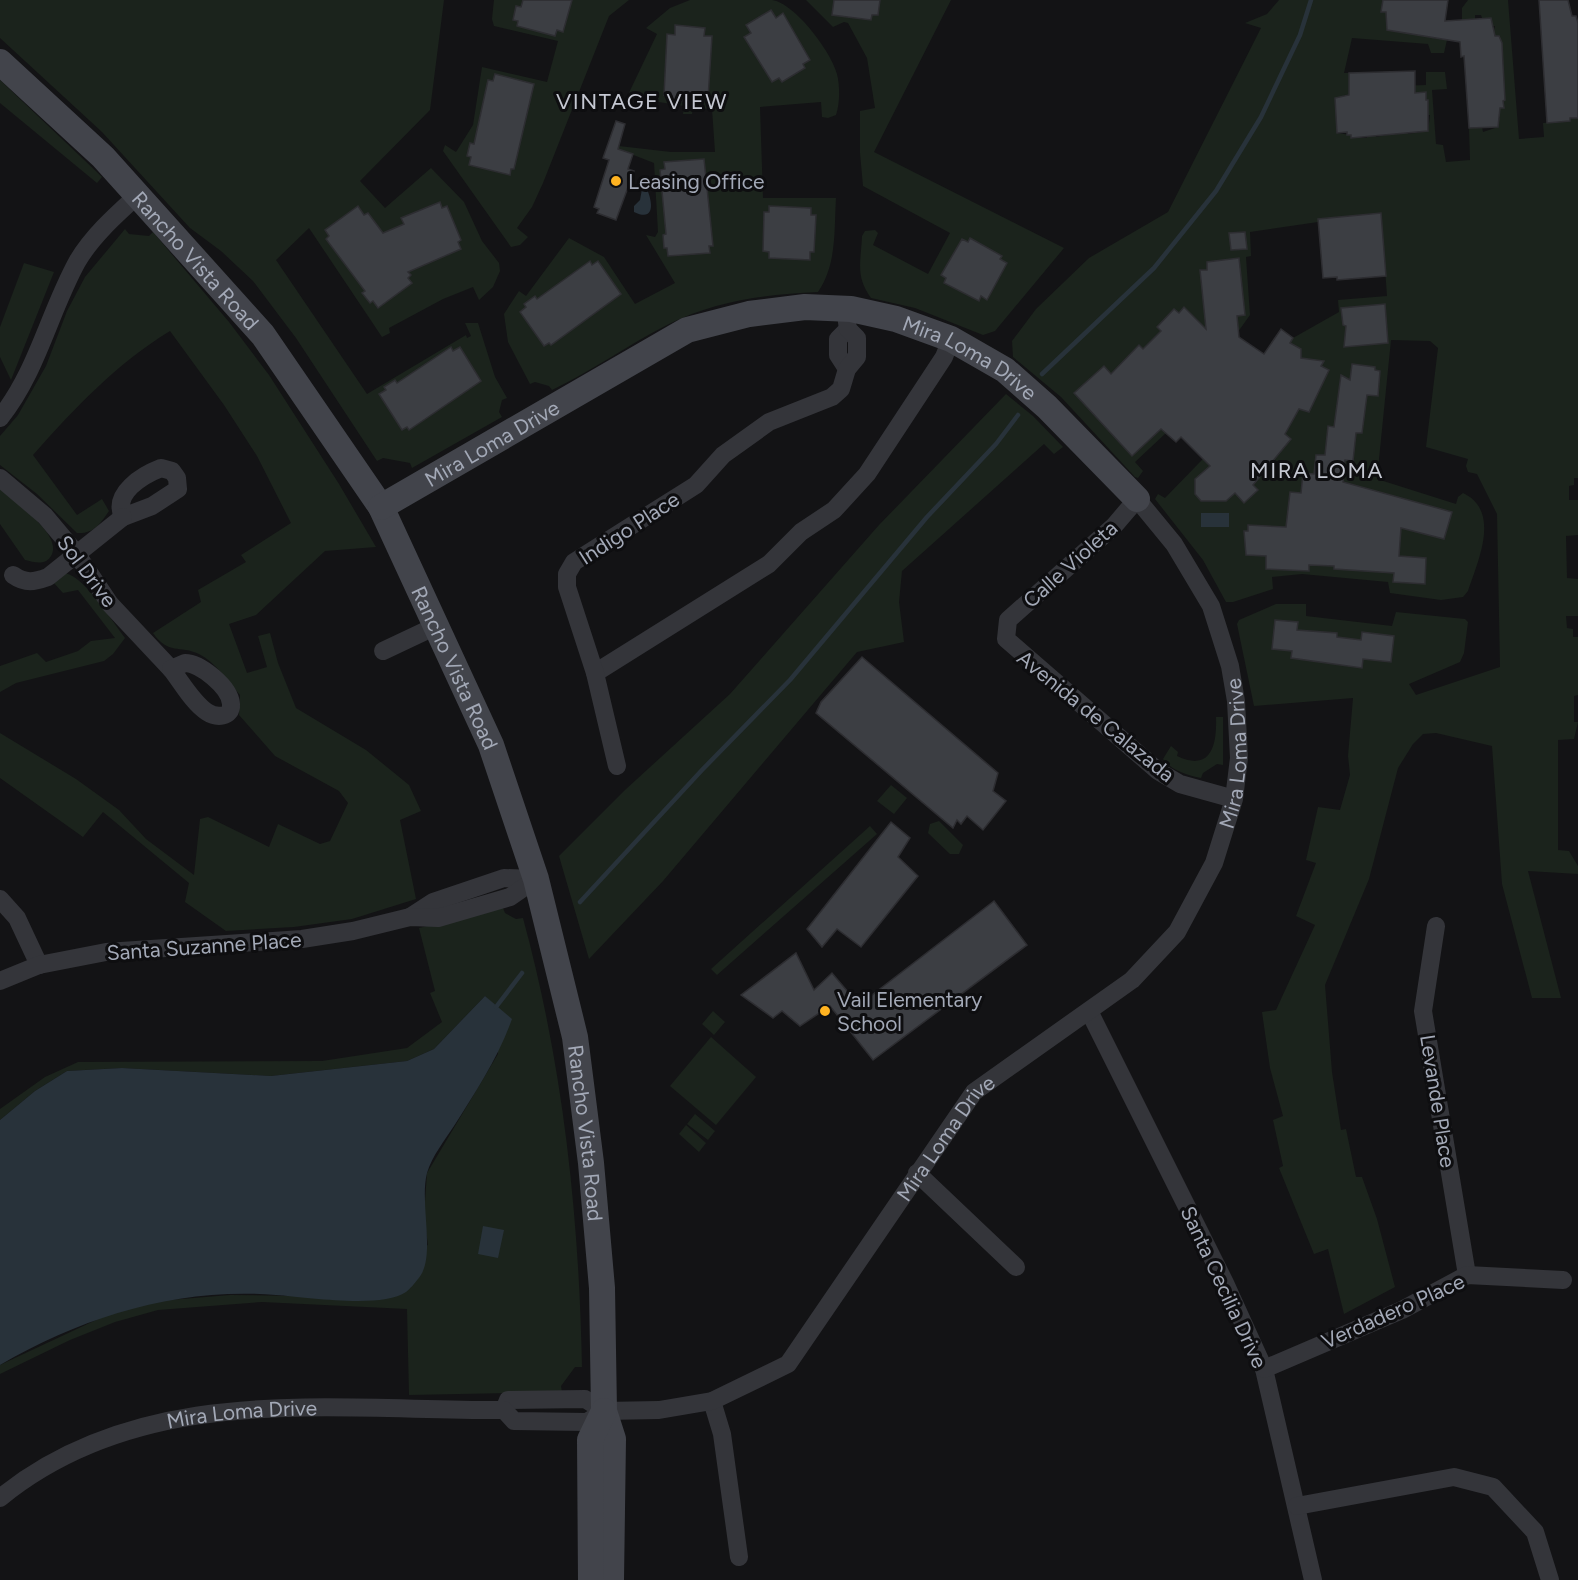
<svg xmlns="http://www.w3.org/2000/svg" width="1578" height="1580" viewBox="0 0 1578 1580" font-family="Figtree,sans-serif">
	<style>
		.green { fill: #1b231c; fill-rule: evenodd }
		.water { fill: #28323a }
		.lines { fill: none; stroke-linecap: round; stroke-linejoin: round }
		.stream { stroke: #28323a; stroke-width: 4.5 }
		.building { fill: #3c3e43; stroke: #2d2d31; stroke-width: 1.5 }
		.street { stroke: #34353a; stroke-width: 18 }
		.secondary { stroke: #42444b; stroke-width: 26 }
		.poi-dot { fill: #ffb321; stroke: #0e0e10; stroke-width: 2 }
		.labels { text-anchor: middle; dominant-baseline: central; stroke-width: 6; stroke-linejoin: round; paint-order: stroke }
		.poi-label { font-size: 21px; fill: #a3a9b7; stroke: #0e0e10; text-anchor: start }
		.street-label { font-size: 21px; fill: #a3a9b7; stroke: #0e0e10 }
		.neighbourhood-label { font-size: 22px; letter-spacing: 1.5px; fill: #c5c8d2; stroke: #0e0e10 }
	</style>
	<rect width="100%" height="100%" fill="#131315"/>
	<g class="green">
		<polygon points="0,0 444,0 430,110 360,181 385,208 431,168 464,202 482,241 499,263 500,271 493,287 479,300 473,287 443,299 389,328 390,333 382,337 309,228 276,260 367,394 466,335 467,338 471,336 465,323 478,323 495,377 507,398 502,400 499,412 502,417 412,468 410,463 383,458 377,461 296,338 253,281 221,251 190,228 102,132 0,38"/>
		<polygon points="494,0 629,0 609,16 543,183 532,207 517,228 528,237 520,245 511,247 443,151 445,145 456,152 473,125 482,67 547,82 558,41 494,26 492,19"/>
		<path d="M690,0c26,0 56,0 82,0 23,3 60,53 65,74 3,12 3,29 -1,41l-8,3 -6,-1 -1,-15 -61,5 3,91h73c-2,33 1,66 -18,94 -51,2 -103,9 -149,32 -40,20 -77,47 -117,66l-3,-4 -14,-4 -5,2 -22,-42 -4,-28 15,-23 7,5 43,-58 35,19 31,47 40,-21 -29,-48 9,2 3,-5 -4,-69 -36,-14 1,-3 52,6h44l-3,-43 -19,-1 -1,6h-9l1,-8 -57,-9 30,-63 -11,-6 24,-20z"/>
		<path d="M806,0h145l-77,152 190,96 -69,83 -12,4 -68,-27 -44,-10c-16,-22 -10,-36 -9,-62l3,-5 10,-1 3,3 -5,12 55,29 22,-41 -87,-47 -3,-33v-42l15,-3 -8,-50 -19,-35 -4,-1 -11,5z"/>
		<path d="M1279,0h154l-5,37 19,3 -3,13h-13l-3,-9 -76,-6 -8,35h5v15l77,-3v-13h19l2,17 -15,1 4,54 7,1 3,17 24,-2 -1,-32 13,-1 1,5 15,-5 -1,-9h3l-3,-10 6,-1 1,-28h-39v-10l38,-6 -4,-27h-7l3,-10h-4v-8h-9l-1,-3h-6v4l-13,1v-12l6,-8h40l11,139 25,-2 -1,-14 27,-2v-3h8v360h-4v7l-5,1v14h9v35l-12,1 1,42 11,1v37h-12l1,12 6,1v8h5v58l-4,1v26h4l-4,17 -16,1v110l11,1 9,15v8l-50,-3 33,127h-29l-30,-114 -10,-138 -56,-13 -13,1 -10,10 -15,24 -29,111 -44,106 7,87 9,58 5,-1 10,48h6l15,42 18,68 -51,27 -16,-65 -14,5 -35,-86 4,-2 -10,-46 10,-4 -13,-48 -8,-56 14,-2 39,-85 -19,-9 20,-53 -10,-3 12,-53 22,3 10,-35 -2,-19 5,-58 -99,8 -17,-82 2,-4 37,-16h30v12l86,10 4,-14 69,7 3,3 -4,31 -4,9 -51,22 7,11 84,-28 -3,-153 -20,-40 -9,-2 -2,-6 2,-7 -42,-12 12,-99 -8,-7 -39,-1 -14,139 79,25 2,-7 5,-4c39,18 14,70 5,98l-5,6 -22,3 -51,-7 -2,-11 -86,-8 -30,3 1,12 -3,1 -37,12h-7l-23,-42 -48,-61 3,-5 7,4 66,-68 62,-92 46,-26 -1,-12 49,-4 -6,-83 -62,6 -1,3 -68,10 1,24 -5,1 4,58 -84,118 -31,29 8,9 -5,7 -3,-1 -74,-80 -48,-40 -1,-16 24,-32 53,-51 79,-46 93,-184 -16,-5 22,-9zM1425,92l1,8h2l-1,15h3l-2,16 -20,3 -1,-4 -31,7 -1,-8 -8,1v8h-15l-1,-3 -14,-2 7,-38z"/>
		<polygon points="0,80 102,177 97,183 0,103"/>
		<path d="M125,229l4,5 20,2 4,-4 76,90 40,53 70,109 37,63 -51,4 -69,64 -27,9 18,49 20,-6 -9,-31 12,-3 8,30 18,45 70,42 43,35 12,26 -21,9 16,79 -64,20 -58,8 -68,4 -41,-29 4,-19 -86,-71 -20,25 -83,-59v-45l76,46 43,31 27,29 48,36 6,-56 8,-2 61,30 9,-23 42,20 10,-3 18,-38 -9,-12 -64,-35 -36,-41 1,-20c-12,-14 -25,-33 -41,-41 -19,-9 -31,1 -46,-21l48,-31 -3,-12 48,-28 -5,-7 50,-32 -34,-67 -33,-51 -54,-74c-54,33 -96,78 -137,124l44,60 25,-16 7,12c-9,13 -15,23 -32,22l-40,-39 -37,-29v-29l18,-21 28,-49 21,-55 18,-34z"/>
		<polygon points="24,263 54,272 11,380 0,357 0,327"/>
		<polygon points="1006,394 1033,416 1063,447 1054,454 1044,444 902,571 899,602 904,642 857,652 663,881 589,959 559,856 625,790 730,694 879,525"/>
		<path d="M0,489c14,13 64,46 51,67 -6,10 -17,6 -26,4l-25,-36z"/>
		<path d="M65,573c20,4 47,48 60,65l-12,16 -9,7 -88,22 -16,9v-26l37,-13 9,9 32,-11 13,-10 24,-3 -37,-48 -15,3 -10,-11z"/>
		<path d="M1216,717h7v48l-6,-1 -14,9 -2,5c-14,-3 -29,-7 -38,-19l8,-13 7,6 -1,4c34,16 40,-10 39,-39z"/>
		<polygon points="891,785 907,798 894,814 877,801"/>
		<polygon points="939,821 963,845 959,854 950,854 928,833 930,824"/>
		<polygon points="870,826 877,834 717,975 711,969"/>
		<path d="M503,908l2,5 11,6 7,-1c40,147 56,296 59,449h-7l-14,19 1,6 -153,3 -2,-86 -145,-7 -104,8 -43,12 -45,18 -70,34v-9l111,-52 46,-12 73,-6 70,1 128,-51 -4,-29 3,-43 71,-119 -2,-47 -11,-11 -51,53 -27,12 -136,15 -149,-8 -55,3 -32,20 -35,29v-11l45,-32 33,-15 244,-1 85,-13 35,-26 -12,-29 5,-2 -16,-63z"/>
		<polygon points="713,1011 725,1022 714,1035 702,1024"/>
		<polygon points="711,1037 756,1077 716,1125 670,1086"/>
		<polygon points="695,1114 715,1131 708,1140 687,1124"/>
		<polygon points="686,1125 706,1143 699,1152 679,1134"/>
	</g>
	<g class="water">
		<path d="M646,187c6,12 11,36 -12,25v-6l6,-6 2,-11z"/>
		<rect x="1201" y="513" width="28" height="14"/>
		<path d="M485,996l27,23c-14,39 -36,72 -58,107 -9,14 -22,30 -27,47 -8,31 10,85 -9,106 -3,4 -8,10 -12,13 -24,17 -100,5 -130,3 -97,-8 -192,21 -276,70v-245l35,-29 32,-20 55,-3 149,8 136,-15 27,-12z"/>
		<polygon points="483,1226 504,1230 498,1258 478,1254"/>
	</g>
	<g class="lines">
		<g class="stream">
			<polyline points="1042,374 1154,268 1216,191 1261,117 1300,35 1311,0"/>
			<polyline points="580,902 702,770 790,680 927,517 996,444 1018,415"/>
			<polyline points="496,1007 522,973"/>
		</g>
	</g>
	<g class="building">
		<polygon points="523,0 572,0 563,32 557,30 555,36 517,26 518,21 513,20 516,6 521,7"/>
		<polygon points="834,0 880,0 878,15 872,15 871,20 832,15"/>
		<polygon points="1383,0 1448,0 1445,21 1491,18 1495,36 1499,36 1502,43 1503,64 1505,100 1503,101 1504,108 1500,108 1498,127 1469,128 1464,56 1461,57 1460,42 1387,30 1386,12 1381,12"/>
		<polygon points="1539,0 1568,0 1572,16 1576,16 1578,23 1578,118 1570,118 1570,121 1547,123"/>
		<polygon points="771,10 776,18 783,13 810,60 803,64 805,68 782,82 779,78 772,82 744,37 751,33 746,25"/>
		<polygon points="675,25 705,28 704,36 712,36 708,99 699,98 699,102 672,101 672,96 664,95 667,34 675,35"/>
		<polygon points="1415,71 1415,93 1426,92 1426,100 1428,100 1428,131 1351,138 1351,135 1347,135 1347,132 1337,133 1335,98 1349,95 1349,73"/>
		<polygon points="495,74 534,84 514,169 511,169 510,175 469,165 471,157 467,156 470,143 474,144 488,80 493,81"/>
		<polygon points="616,121 625,124 618,149 633,154 628,169 634,171 616,220 597,213 599,209 594,207 609,160 603,158"/>
		<polygon points="704,159 713,246 709,246 710,253 668,256 667,248 664,248 663,235 666,234 660,170 665,169 664,162"/>
		<polygon points="440,202 442,208 447,206 461,240 458,242 461,249 408,272 411,275 408,278 412,283 378,308 373,301 370,303 362,293 365,291 326,239 329,236 325,230 358,206 364,215 368,213 383,233 404,224 401,218"/>
		<polygon points="769,206 811,208 811,215 816,215 814,252 810,252 810,260 769,258 769,252 763,251 764,212 769,212"/>
		<polygon points="1381,213 1386,276 1337,280 1337,277 1323,278 1318,219"/>
		<polygon points="1245,232 1247,249 1231,250 1229,233"/>
		<polygon points="970,238 1002,256 1000,259 1007,263 987,300 981,296 979,301 944,283 946,278 941,275 962,239 968,242"/>
		<polygon points="1239,258 1245,315 1237,316 1239,337 1264,354 1281,329 1293,338 1290,343 1301,349 1301,358 1324,361 1321,366 1329,370 1309,412 1299,409 1285,434 1291,439 1253,485 1258,490 1244,503 1235,493 1226,501 1201,501 1195,494 1195,479 1210,466 1181,437 1176,442 1161,429 1132,456 1074,393 1104,366 1111,374 1139,345 1143,349 1161,331 1157,327 1174,309 1179,313 1184,307 1206,329 1200,270 1207,270 1207,262"/>
		<polygon points="590,261 592,265 598,261 621,294 551,345 549,343 544,346 520,312 526,307 524,304 535,296 537,299"/>
		<polygon points="1385,304 1388,343 1344,347 1346,326 1343,325 1341,308"/>
		<polygon points="451,347 453,351 460,347 481,381 409,430 407,427 402,430 379,394 386,390 384,387 395,380 397,383"/>
		<polygon points="1352,364 1375,367 1375,370 1380,371 1378,396 1367,395 1362,433 1356,433 1353,461 1345,460 1343,482 1452,512 1444,539 1401,528 1399,556 1426,558 1425,584 1393,582 1394,573 1334,569 1334,566 1309,565 1309,571 1266,569 1266,556 1246,555 1244,531 1248,531 1248,525 1286,527 1290,492 1301,493 1303,473 1314,474 1316,455 1325,455 1328,426 1334,427 1341,375 1350,380"/>
		<polygon points="1275,620 1298,622 1297,630 1337,633 1337,637 1361,640 1362,632 1394,636 1391,662 1363,659 1362,668 1291,658 1292,651 1272,649"/>
		<polygon points="862,657 998,773 993,791 1006,801 983,830 967,816 961,824 957,820 953,828 816,713 821,702"/>
		<polygon points="891,822 910,838 898,857 918,876 861,947 837,929 822,947 807,929"/>
		<polygon points="994,901 1027,945 873,1060 830,1006 800,1026 782,1011 773,1018 741,995 796,953 814,990 832,973 859,1005"/>
	</g>
	<g class="lines">
		<g class="street">
			<polyline points="847,369 838,355 838,339 848,329"/>
			<path d="M0,418c37,-46 49,-105 77,-156 15,-26 40,-48 62,-68"/>
			<path d="M161,468l11,3 5,7 1,11 -26,17 -29,11c-11,-24 20,-42 38,-49z"/>
			<polyline points="0,478 45,516 76,553 110,604 171,669"/>
			<path d="M13,575c13,9 21,7 35,2l75,-60"/>
			<polyline points="383,651 438,625"/>
			<path d="M185,663c15,0 45,24 46,41 1,14 -15,14 -24,8 -14,-9 -25,-29 -36,-43z"/>
			<polyline points="595,673 769,564 801,532 834,510 867,474 944,357 951,339"/>
			<polyline points="617,766 595,673 567,587 567,574 574,562 696,485 723,455 769,422 832,397 841,389 847,369 857,357 857,338 848,329 845,308"/>
			<polyline points="0,899 17,918 39,965"/>
			<polyline points="410,917 433,902 504,878 536,879"/>
			<polyline points="1436,926 1423,1011 1467,1275"/>
			<polyline points="0,981 39,965 106,952 302,939 353,931 410,917 438,918 510,897 536,879"/>
			<polyline points="1089,1011 1225,1283 1264,1369 1313,1580"/>
			<polyline points="917,1173 1016,1267"/>
			<polyline points="1264,1369 1402,1310 1467,1275 1563,1280"/>
			<polyline points="712,1401 722,1434 739,1557"/>
			<polyline points="504,1410 508,1400 585,1399 604,1411"/>
			<path id="s1" d="M0,1498c143,-117 333,-87 504,-88l10,11 73,1 17,-11 55,-1 53,-9 76,-37 186,-272 158,-112 45,-48 37,-69 20,-64 5,-41 -3,-57 -6,-35 -19,-60 -37,-62 -37,-45 -23,27 -106,94 -2,19 152,132 22,13 54,15"/>
			<polyline points="1297,1506 1454,1477 1493,1487 1535,1532 1550,1580"/>
		</g>
		<g class="secondary">
			<path id="s2" d="M0,62l103,95 160,178 118,172 110,238 45,134 39,158 16,126 11,125 2,123 9,28 -2,141"/>
			<path id="s3" d="M381,507l306,-177 62,-16 56,-7 46,2 45,10 55,20 54,31 42,37 90,92"/>
			<polyline points="591,1580 590,1440 604,1411"/>
		</g>
	</g>
	<g class="poi-dot">
		<circle cx="616" cy="181" r="6"/>
		<circle cx="825" cy="1011" r="6"/>
	</g>
	<g class="labels">
		<g class="poi-label">
			<text x="628" y="181">Leasing Office</text>
			<text x="837" y="999">Vail Elementary<tspan x="837" dy="24">School</tspan></text>
		</g>
		<g class="street-label">
			<text stroke="none"><textPath href="#s2" startOffset="279">Rancho Vista Road</textPath></text>
			<text stroke="none"><textPath href="#s3" startOffset="650">Mira Loma Drive</textPath></text>
			<text stroke="none"><textPath href="#s3" startOffset="128">Mira Loma Drive</textPath></text>
			<text transform="translate(629 528) rotate(-33)">Indigo Place</text>
			<text transform="translate(1070 564) rotate(-42)">Calle Violeta</text>
			<text transform="translate(87 571) rotate(53)">Sol Drive</text>
			<text stroke="none"><textPath href="#s2" startOffset="765">Rancho Vista Road</textPath></text>
			<text transform="translate(1096 716) rotate(39)">Avenida de Calazada</text>
			<text stroke="none"><textPath href="#s1" startOffset="1605">Mira Loma Drive</textPath></text>
			<text transform="translate(204 946) rotate(-4)">Santa Suzanne Place</text>
			<text transform="translate(1438 1101) rotate(81)">Levande Place</text>
			<text stroke="none"><textPath href="#s2" startOffset="1251">Rancho Vista Road</textPath></text>
			<text stroke="none"><textPath href="#s1" startOffset="1101">Mira Loma Drive</textPath></text>
			<text transform="translate(1224 1287) rotate(65)">Santa Cecilia Drive</text>
			<text transform="translate(1393 1311) rotate(-24)">Verdadero Place</text>
			<text stroke="none"><textPath href="#s1" startOffset="261">Mira Loma Drive</textPath></text>
		</g>
		<g class="neighbourhood-label">
			<text x="642" y="101">VINTAGE VIEW</text>
			<text x="1317" y="470">MIRA LOMA</text>
		</g>
	</g>
</svg>
